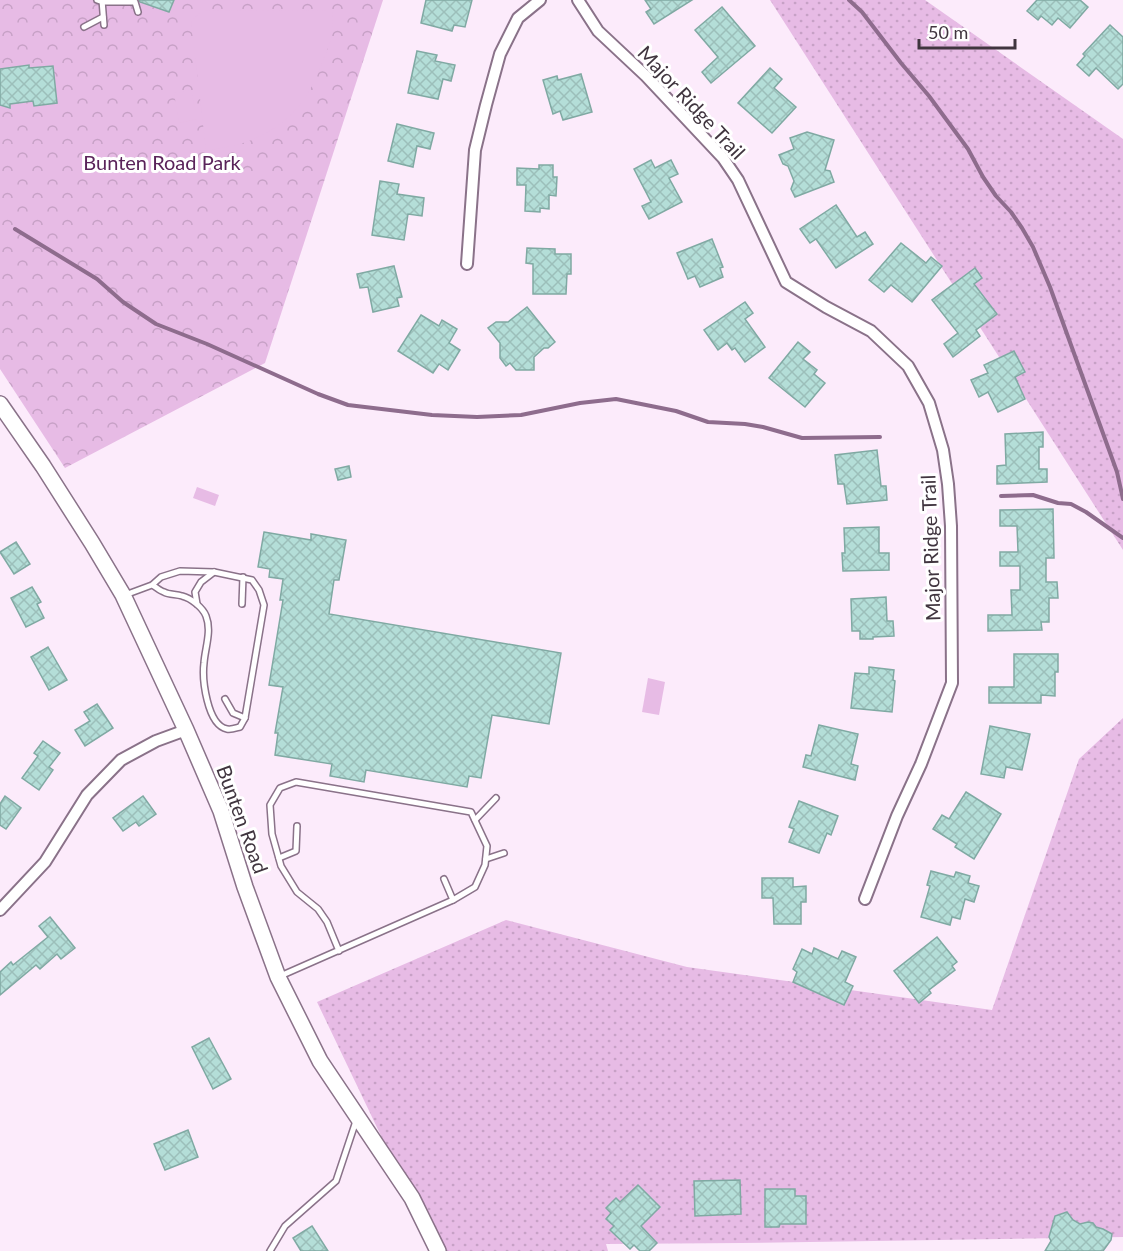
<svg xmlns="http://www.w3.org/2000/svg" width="1123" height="1251" viewBox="0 0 1123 1251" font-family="Lato,sans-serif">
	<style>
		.grass { fill: url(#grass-dots) }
		.forest { fill: url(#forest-crowns) }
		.pitch { fill: #e7bbe5 }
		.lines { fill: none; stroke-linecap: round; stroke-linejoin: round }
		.stream { stroke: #8e6c8d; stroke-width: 4 }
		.building { fill: url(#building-cross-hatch); stroke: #80a9a3; stroke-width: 1.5 }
		.lane-casing { stroke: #8a7289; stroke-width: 8 }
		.street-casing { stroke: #8a7289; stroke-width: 14 }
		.secondary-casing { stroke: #8a7289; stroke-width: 18 }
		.lane { stroke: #fff; stroke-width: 5 }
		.street { stroke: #fff; stroke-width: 10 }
		.secondary { stroke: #fff; stroke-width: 15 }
		.labels { text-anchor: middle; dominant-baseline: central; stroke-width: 6; stroke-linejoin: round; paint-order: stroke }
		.street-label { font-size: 20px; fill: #40353f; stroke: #fff }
		.park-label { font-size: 20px; fill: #5a235a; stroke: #fff }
	</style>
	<defs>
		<pattern id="grass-dots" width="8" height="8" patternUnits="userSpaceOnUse" patternTransform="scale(1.5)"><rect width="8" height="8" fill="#e7bbe5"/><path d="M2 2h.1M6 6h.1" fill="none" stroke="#c7a1c6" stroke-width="1.8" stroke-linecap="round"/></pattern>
		<pattern id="forest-crowns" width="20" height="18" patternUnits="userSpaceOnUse" patternTransform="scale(1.5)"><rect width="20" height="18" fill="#e7bbe5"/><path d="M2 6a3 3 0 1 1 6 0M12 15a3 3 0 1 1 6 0" fill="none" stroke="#c7a1c6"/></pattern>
		<pattern id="building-cross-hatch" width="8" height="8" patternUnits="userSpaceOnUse" patternTransform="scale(1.5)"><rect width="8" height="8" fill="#b4ded8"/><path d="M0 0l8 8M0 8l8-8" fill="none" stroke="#9cbfba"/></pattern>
	</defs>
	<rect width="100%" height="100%" fill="#fcebfb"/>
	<g class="grass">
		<polygon points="770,0 925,0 1123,139 1123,550"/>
		<polygon points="1123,718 1123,1237 741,1243 606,1244 608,1251 432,1251 427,1232 317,1002 506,920 687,967 992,1010 1079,759"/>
	</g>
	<polygon class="forest" points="0,0 383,0 265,363 65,468 0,369"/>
	<g class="pitch">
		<path d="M332,10c0,7 1,13 1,19 -1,10 -6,22 -10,31 -19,57 -58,85 -117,90l-15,-129 11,-10z"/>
		<polygon points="191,90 197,119 179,123 174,93"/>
		<polygon points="197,487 219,495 215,506 193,498"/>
		<polygon points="648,678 665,682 659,715 642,712"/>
	</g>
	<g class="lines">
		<g class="stream">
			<polyline points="849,0 862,12 901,63 929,96 968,149 983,177 996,196 1011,212 1022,228 1033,247 1050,287 1117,472 1123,499"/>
			<polyline points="15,229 97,279 123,302 156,324 207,344 318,394 348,405 432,415 477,417 521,415 580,403 616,399 676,411 708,422 745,424 763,427 802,438 880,437"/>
			<polyline points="1001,496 1033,495 1058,503 1071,504 1086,512 1123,538"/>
		</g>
	</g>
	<g class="building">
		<polygon points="139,0 174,0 169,12 140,2"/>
		<polygon points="426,0 472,0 465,27 454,25 452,31 421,23"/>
		<polygon points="645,0 692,0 654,24 646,12 651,9"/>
		<polygon points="1037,0 1080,0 1088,7 1070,28 1058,18 1052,25 1041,16 1038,20 1027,11"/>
		<polygon points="722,7 755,46 711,83 702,72 718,57 695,30"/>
		<polygon points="1110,25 1123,37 1123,84 1118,89 1096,68 1089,76 1077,65 1085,56 1083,54"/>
		<polygon points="417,51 437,55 435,61 455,65 451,81 443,79 438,99 408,93"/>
		<polygon points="29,65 29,68 53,66 57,103 34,106 33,101 10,104 10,108 0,105 0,69"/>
		<polygon points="770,68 782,79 774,88 796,107 772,133 738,103"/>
		<polygon points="581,74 592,112 563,120 560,111 553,114 543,80 557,76 558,80"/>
		<polygon points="397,124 434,133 430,149 417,146 413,167 388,161"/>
		<polygon points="807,132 834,140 825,170 830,171 834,182 795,197 791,189 794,181 788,166 783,164 779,155 794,149 790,138"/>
		<polygon points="651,160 655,168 671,160 678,174 669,178 682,202 649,219 642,206 651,202 634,169"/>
		<polygon points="539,165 553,165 553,177 557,177 556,196 549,195 549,209 540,208 540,212 525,211 526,185 517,185 517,168 539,169"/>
		<polygon points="380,181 399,184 397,194 424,198 422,216 408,214 404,240 372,235"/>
		<polygon points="836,205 857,237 865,232 873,244 836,268 816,239 810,243 800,229"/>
		<polygon points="712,239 723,267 720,268 723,277 700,287 695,276 688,279 677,253"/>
		<polygon points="901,243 926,263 931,257 942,266 912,302 891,285 884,292 869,280"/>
		<polygon points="527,248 555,249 555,254 571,254 571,274 567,274 566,294 533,294 533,264 526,263"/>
		<polygon points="394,266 402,297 397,298 399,306 373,312 368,287 360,288 357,274"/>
		<polygon points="975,268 982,278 974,284 997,314 976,330 980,336 953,357 944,344 958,333 932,300"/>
		<polygon points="745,302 753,313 745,319 765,347 745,362 735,348 732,350 727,343 718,350 704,330"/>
		<polygon points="527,307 555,342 548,348 544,348 534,357 534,370 516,370 510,363 506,366 500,358 500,343 488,328 496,322 508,322"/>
		<polygon points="421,315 439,326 442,320 457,329 449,343 460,350 448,370 439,364 433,373 398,351"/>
		<polygon points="798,342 810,352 803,359 817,370 814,374 825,383 805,407 769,378"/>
		<polygon points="1014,351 1025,372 1015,377 1025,399 998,412 988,392 979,397 971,380 988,373 984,365"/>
		<polygon points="1043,432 1043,447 1039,447 1039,469 1047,469 1047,482 997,484 997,466 1006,465 1005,434"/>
		<polygon points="877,450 881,486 886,486 887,500 847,504 844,484 838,484 835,455"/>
		<polygon points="349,466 351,477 338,480 335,469"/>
		<polygon points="1053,509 1054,558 1046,558 1046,582 1057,582 1058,598 1049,598 1049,622 1041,622 1042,630 988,631 988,615 1012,615 1011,590 1020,590 1020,566 1000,566 1000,552 1018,552 1017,526 1000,526 1000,510"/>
		<polygon points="879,527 879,553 889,553 889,570 843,571 842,553 845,553 844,528"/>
		<polygon points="264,532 311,540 311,534 346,540 339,580 334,580 329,614 561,653 549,724 492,715 481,778 469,776 467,787 366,770 364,782 330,776 332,764 275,755 278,733 275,733 283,687 269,685 283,600 280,600 283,579 269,577 270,569 258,567"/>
		<polygon points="16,542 30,564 14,574 0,552"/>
		<polygon points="32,587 41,602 37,604 44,618 26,627 11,598"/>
		<polygon points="886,597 887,621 893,621 894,636 873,637 873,639 860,639 860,631 852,631 851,599"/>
		<polygon points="48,647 67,680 49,690 31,657"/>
		<polygon points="1014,654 1058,654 1058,672 1055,672 1055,696 1041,695 1041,703 989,703 989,687 1014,687"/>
		<polygon points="869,667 894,670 893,680 895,681 892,712 851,708 855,673 869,674"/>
		<polygon points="97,704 113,728 85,746 75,730 90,721 84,712"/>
		<polygon points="819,725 858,734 851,764 858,766 855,780 803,767 806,755 811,756"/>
		<polygon points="990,726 1030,734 1022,770 1006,767 1004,778 981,774"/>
		<polygon points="43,741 60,753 49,767 53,770 39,790 22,778 38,756 34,753"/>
		<polygon points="966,792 1001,814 974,859 955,847 957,844 933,829 942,815 949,819"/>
		<polygon points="5,796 21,808 6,829 0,825 0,804"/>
		<polygon points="143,796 156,814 139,826 136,822 123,831 113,818"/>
		<polygon points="799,801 838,816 831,835 827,833 819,853 789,842 794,829 789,827"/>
		<polygon points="931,871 954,877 956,872 970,876 968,883 979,886 974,902 965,899 960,919 952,917 950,925 921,917 930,886 927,885"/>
		<polygon points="762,878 793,878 793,887 806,886 806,902 801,902 801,924 774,924 773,898 762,898"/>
		<polygon points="50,917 75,948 61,959 57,954 40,969 36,965 0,995 0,972 11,962 13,965 48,937 39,926"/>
		<polygon points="937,937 957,962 952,966 955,970 929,990 931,993 919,1003 894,971"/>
		<polygon points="814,948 838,959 842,951 856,957 845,982 853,986 844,1005 793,982 797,972 793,969 802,949 812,954"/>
		<polygon points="209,1038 231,1079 213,1089 192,1047"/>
		<polygon points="188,1130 198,1157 165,1170 154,1144"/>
		<polygon points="740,1180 741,1214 695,1216 694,1181"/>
		<polygon points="638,1185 660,1207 641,1226 657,1243 649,1251 640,1251 634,1245 630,1249 610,1230 614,1226 606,1219 611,1213 606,1208 616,1198 620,1202"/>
		<polygon points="765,1189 795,1189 795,1196 806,1196 806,1224 780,1224 779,1227 765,1227"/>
		<polygon points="1067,1212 1073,1220 1080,1224 1088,1222 1093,1223 1096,1227 1103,1229 1112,1234 1111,1240 1103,1251 1045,1251 1051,1241 1049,1237 1055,1216"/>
		<polygon points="312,1226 328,1251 301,1251 293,1238"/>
	</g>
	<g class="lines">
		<defs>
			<g id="lane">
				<polyline points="97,0 103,2 135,2 138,12"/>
				<polyline points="102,0 104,25"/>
				<polyline points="84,27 103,17"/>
				<path d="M125,595l27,-10 9,-8 19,-6 34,1 38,8 7,10 5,15 -19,113 -5,9c-4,1 -9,3 -13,2 -20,-4 -25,-50 -23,-66 1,-15 8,-32 2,-47 -3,-8 -15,-18 -24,-20 -6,-2 -13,-1 -18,-4 -4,-1 -8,-5 -12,-7"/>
				<polyline points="197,604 195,592 201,582 214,572"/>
				<polyline points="242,604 243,577"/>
				<polyline points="225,699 233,713 245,718"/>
				<polyline points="475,820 496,798"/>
				<polyline points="279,858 296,851 297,826"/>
				<polyline points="486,859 504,853"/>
				<polyline points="444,879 453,900"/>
				<polyline points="278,977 453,900 475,887 485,865 487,846 471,812 296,782 280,788 270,805 272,834 281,866 297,892 318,909 327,922 339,951"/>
				<polyline points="270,1251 285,1226 336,1181 356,1121"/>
			</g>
			<g id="street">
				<polyline points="578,0 598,31 646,76 723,158 738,180 786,282 826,307 871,331 908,366 929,403 943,450 948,484 951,526 952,683 921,764 897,816 865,899"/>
				<polyline points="467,264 475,150 486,105 500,54 518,18 540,0"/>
				<polyline points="0,910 45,862 87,795 121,760 156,741 186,730"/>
			</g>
			<polyline id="secondary" points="0,404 43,466 92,543 123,595 186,730 221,811 245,887 278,977 320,1061 412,1198 438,1251"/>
		</defs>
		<use href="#lane" class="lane-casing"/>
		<use href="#street" class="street-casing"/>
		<use href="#secondary" class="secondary-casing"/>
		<use href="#lane" class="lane"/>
		<use href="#street" class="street"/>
		<use href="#secondary" class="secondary"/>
	</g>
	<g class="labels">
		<g class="street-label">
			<text transform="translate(692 102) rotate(47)">Major Ridge Trail</text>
			<text transform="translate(930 548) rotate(-92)">Major Ridge Trail</text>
			<text transform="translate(243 819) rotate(70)">Bunten Road</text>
		</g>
		<g class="park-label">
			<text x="162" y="162">Bunten Road Park</text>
		</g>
	</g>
	<path d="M919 39v9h96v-9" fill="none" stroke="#40353f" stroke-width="3"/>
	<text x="928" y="39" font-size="18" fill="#40353f" stroke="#ffffff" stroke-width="4.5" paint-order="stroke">50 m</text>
</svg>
